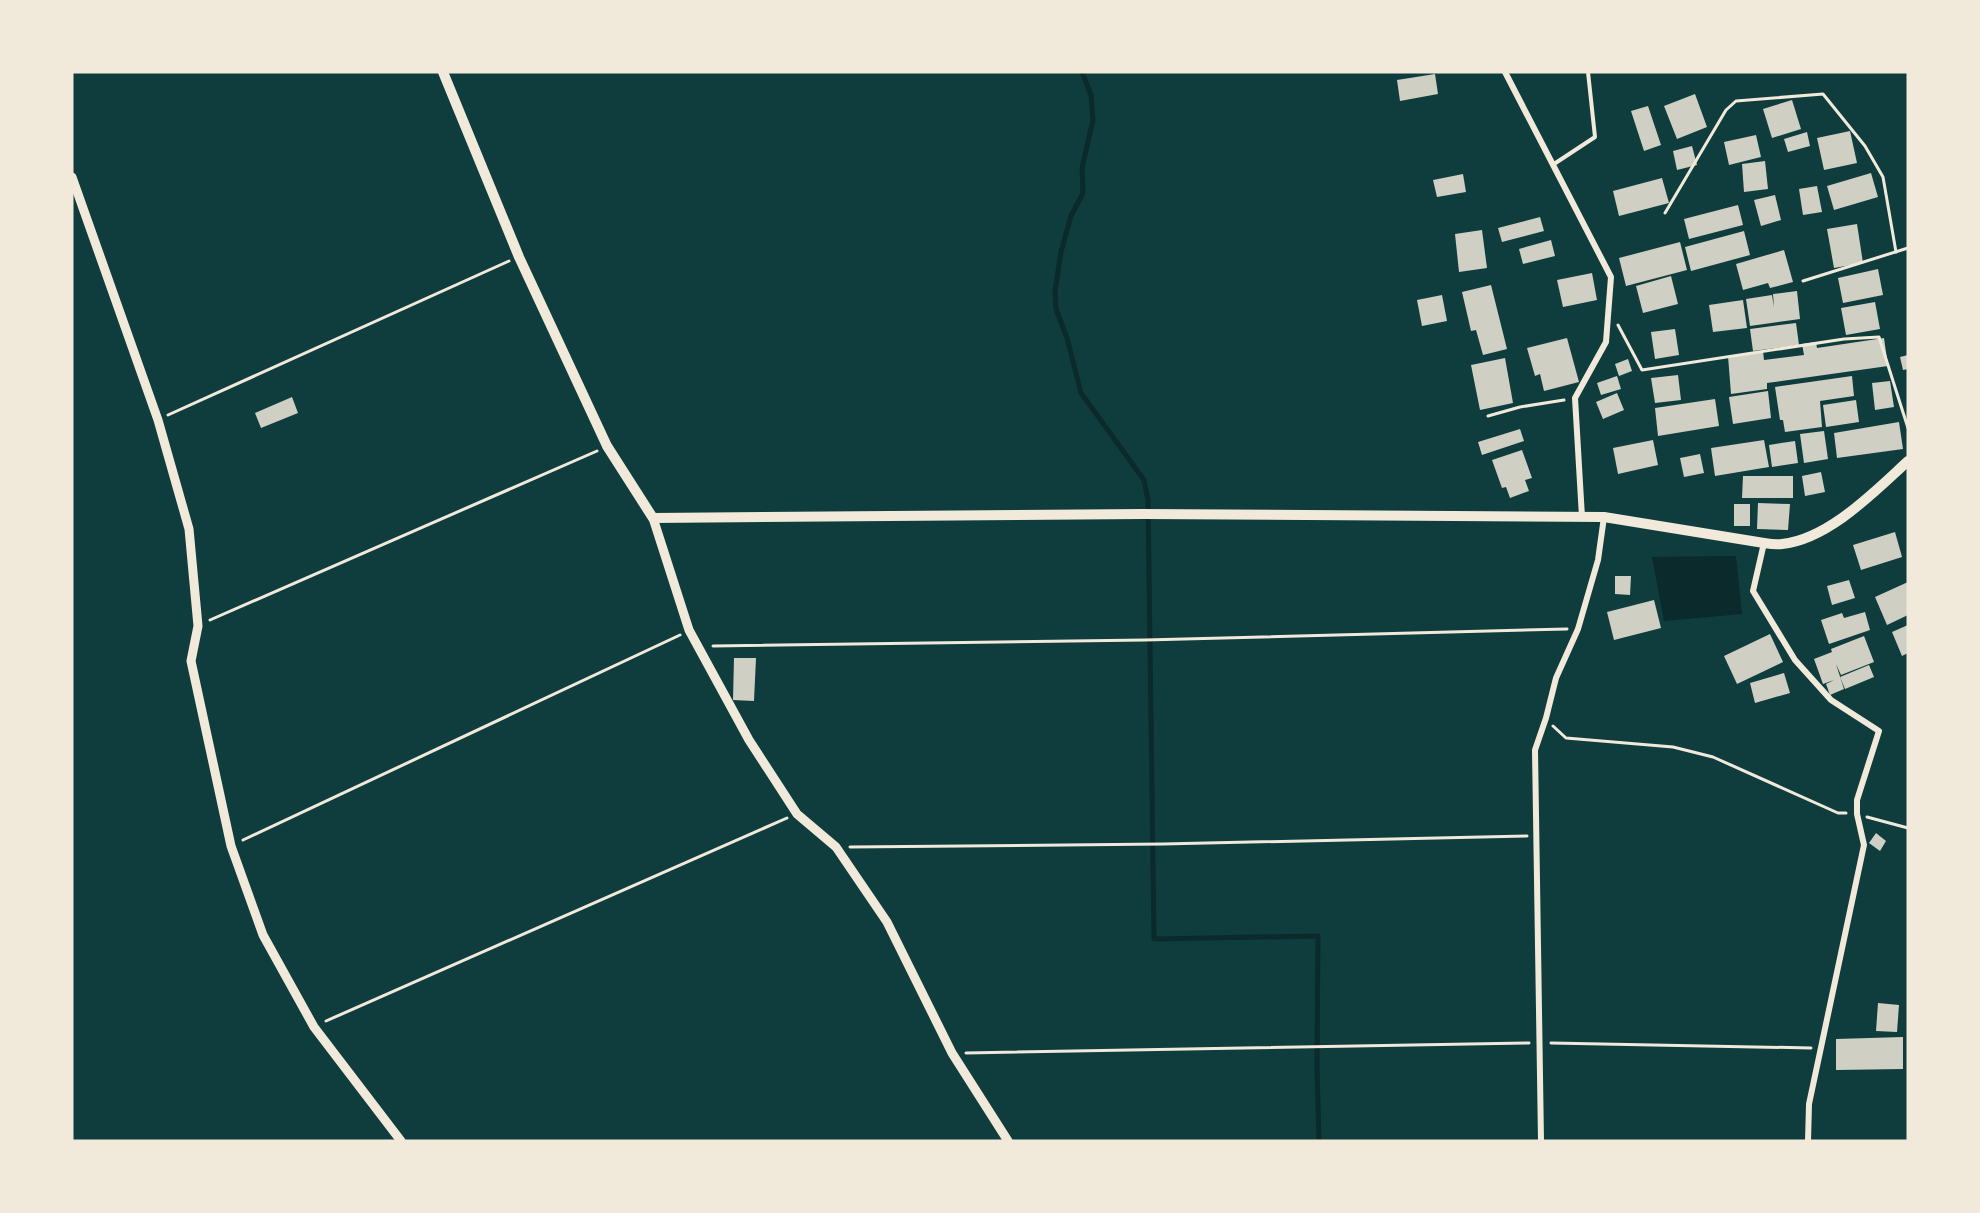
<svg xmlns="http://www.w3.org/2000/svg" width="1980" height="1213" viewBox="0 0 1980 1213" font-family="Rubik,sans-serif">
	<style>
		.water { fill: #0a2a2b }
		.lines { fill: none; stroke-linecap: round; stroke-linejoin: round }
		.stream { stroke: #0a2a2b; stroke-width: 5 }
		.building { fill: #cfcfc3 }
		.path { stroke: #f1e9da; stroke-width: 3 }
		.service { stroke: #f1e9da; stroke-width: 4 }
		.minor { stroke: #f1e9da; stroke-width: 6 }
		.tertiary { stroke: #f1e9da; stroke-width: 9 }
		.secondary { stroke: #f1e9da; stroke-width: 10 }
	</style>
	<rect width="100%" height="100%" fill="#0f3d3e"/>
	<polygon class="water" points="1736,556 1742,614 1664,621 1652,557"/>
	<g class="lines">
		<polyline class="stream" points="1082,72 1091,95 1093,120 1082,168 1083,193 1071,216 1061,252 1055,291 1056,309 1067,338 1081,393 1144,480 1148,500 1154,939 1318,936 1317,1066 1319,1141"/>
	</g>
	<g class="building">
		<polygon points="1435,74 1438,94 1400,101 1397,80"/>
		<polygon points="1695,94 1707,127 1677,139 1664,106"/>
		<polygon points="1792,100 1801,129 1772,138 1763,109"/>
		<polygon points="1648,106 1661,145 1644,151 1631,111"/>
		<polygon points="1850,131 1857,163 1824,170 1817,138"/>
		<polygon points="1807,132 1810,146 1788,152 1784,139"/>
		<polygon points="1756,135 1761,157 1729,165 1724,142"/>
		<polygon points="1692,146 1697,165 1677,170 1673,151"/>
		<polygon points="1765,161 1768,189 1744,192 1742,164"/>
		<polygon points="1871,173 1878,197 1834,210 1827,186"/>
		<polygon points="1463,174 1466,192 1437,197 1433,180"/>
		<polygon points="1662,178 1669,203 1619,216 1613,191"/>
		<polygon points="1817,186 1822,212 1803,215 1799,189"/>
		<polygon points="1775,195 1781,220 1761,226 1754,200"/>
		<polygon points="1738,205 1743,225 1689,239 1684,219"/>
		<polygon points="1540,217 1544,231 1502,242 1498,228"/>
		<polygon points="1857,224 1863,263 1834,268 1827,229"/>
		<polygon points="1482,230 1487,268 1459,272 1455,234"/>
		<polygon points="1744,231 1750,255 1691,271 1685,247"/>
		<polygon points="1551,240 1555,256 1523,264 1519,249"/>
		<polygon points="1680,242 1687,270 1626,286 1619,258"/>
		<polygon points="1784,250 1793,282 1770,288 1768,283 1743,290 1736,264"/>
		<polygon points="1878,269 1883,295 1843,303 1838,278"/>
		<polygon points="1592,273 1597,300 1563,307 1557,280"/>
		<polygon points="1671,276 1678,304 1643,313 1636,286"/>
		<polygon points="1491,285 1507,349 1483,355 1476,330 1471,331 1462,292"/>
		<polygon points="1797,291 1800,319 1750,326 1746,299 1772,295 1774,307 1773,294"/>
		<polygon points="1442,295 1447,321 1422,326 1417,300"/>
		<polygon points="1743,300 1747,328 1713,332 1709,305"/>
		<polygon points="1875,302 1880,329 1846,335 1841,308"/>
		<polygon points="1796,323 1799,345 1753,351 1750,329"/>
		<polygon points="1675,329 1679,355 1655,359 1651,332"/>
		<polygon points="1567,338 1579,382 1544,391 1540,374 1535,376 1527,348"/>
		<polygon points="1884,338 1888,366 1767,383 1767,389 1731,394 1728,356 1763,351 1764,360 1804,355 1802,344 1816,342 1817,348"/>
		<polygon points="1908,355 1908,369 1903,370 1900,357"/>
		<polygon points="1505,358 1513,403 1480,410 1471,365"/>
		<polygon points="1628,359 1632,371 1619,376 1615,364"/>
		<polygon points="1678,375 1681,400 1655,403 1651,378"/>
		<polygon points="1617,376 1621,389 1601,395 1597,383"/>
		<polygon points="1852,376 1854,396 1820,401 1822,427 1785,432 1783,420 1780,420 1775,387"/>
		<polygon points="1890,381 1894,407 1875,410 1872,383"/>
		<polygon points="1768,391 1771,418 1733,424 1729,397"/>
		<polygon points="1617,393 1624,410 1603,419 1596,402"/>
		<polygon points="292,397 298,413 261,428 255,413"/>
		<polygon points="1715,399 1719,426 1658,436 1655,408"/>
		<polygon points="1856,400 1859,422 1826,427 1823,405"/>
		<polygon points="1899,422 1903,449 1837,458 1834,433"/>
		<polygon points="1520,429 1524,441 1482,455 1478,442"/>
		<polygon points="1824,431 1828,459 1804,463 1800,434"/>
		<polygon points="1653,440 1658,465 1618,474 1613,448"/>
		<polygon points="1764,440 1769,467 1715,476 1711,448"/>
		<polygon points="1795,441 1798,463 1772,467 1769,445"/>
		<polygon points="1522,450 1532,478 1525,480 1529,491 1510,498 1506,487 1502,488 1492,460"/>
		<polygon points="1700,454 1704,473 1684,477 1680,458"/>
		<polygon points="1821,472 1825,492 1805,496 1802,476"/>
		<polygon points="1743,476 1793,476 1793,498 1742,498"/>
		<polygon points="1758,503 1790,504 1788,530 1757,529"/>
		<rect x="1734" y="504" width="16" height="22"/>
		<polygon points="1895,532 1902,557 1861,570 1853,545"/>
		<polygon points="1615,576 1631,576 1630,595 1615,594"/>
		<polygon points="1849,580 1855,598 1832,605 1827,586"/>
		<polygon points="1908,582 1908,615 1887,625 1875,597"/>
		<polygon points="1654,600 1661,628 1614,640 1607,612"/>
		<polygon points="1865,612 1870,630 1829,644 1821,620 1842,613 1844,618"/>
		<polygon points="1908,625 1908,653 1902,656 1892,632"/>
		<polygon points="1770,634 1783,662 1737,684 1724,656"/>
		<polygon points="1864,636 1874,662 1841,675 1836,664 1844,689 1830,695 1826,684 1834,680 1823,684 1814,659 1832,652 1831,649"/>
		<polygon points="734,658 756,658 754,701 733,700"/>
		<polygon points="1869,665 1874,677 1845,689 1840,677"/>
		<polygon points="1784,673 1790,693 1755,703 1750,683"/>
		<polygon points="1876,833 1886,841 1880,851 1869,843"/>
		<polygon points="1878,1003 1899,1005 1897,1032 1876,1031"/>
		<polygon points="1903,1037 1903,1069 1836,1070 1836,1039"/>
	</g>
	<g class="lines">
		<g class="path">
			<polyline points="1665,213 1726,110 1736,101 1823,94 1865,146 1883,177 1896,252"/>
			<polyline points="1803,281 1908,248"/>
			<polyline points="1618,325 1642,370 1844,339 1879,337 1908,428"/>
			<polyline points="168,415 509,261"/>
			<polyline points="1488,416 1520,407 1564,400"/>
			<polyline points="210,620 597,451"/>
			<polyline points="713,646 1145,640 1567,629"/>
			<polyline points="1553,726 1566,738 1673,747 1713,757 1838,813 1846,813"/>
			<polyline points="1867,817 1908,828"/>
			<polyline points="243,840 680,635"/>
			<polyline points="850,847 1163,844 1527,836"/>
			<polyline points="326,1021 787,818"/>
			<polyline points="1551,1043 1811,1048"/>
			<polyline points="966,1053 1529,1043"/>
		</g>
		<polyline class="service" points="1554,164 1595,137 1588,72"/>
		<g class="minor">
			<polyline points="1505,72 1611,277 1606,342 1575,398 1582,517"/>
			<polyline points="1764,543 1753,591 1795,660 1831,700 1879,731 1857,800 1857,814 1864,845 1809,1104 1808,1141"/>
			<polyline points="1541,1141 1535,750 1546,718 1556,678 1578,629 1598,560 1604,517"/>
		</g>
		<g class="tertiary">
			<polyline points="72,177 158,420 189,529 198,626 191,661 231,846 263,935 314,1027 401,1141"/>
			<polyline points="653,518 689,630 749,740 797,814 836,847 887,922 952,1053 1008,1141"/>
		</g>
		<path class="secondary" d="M443,72l76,185 88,189 46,72 490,-4 461,3 160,26c6,1 12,2 18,1 47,-5 93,-53 126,-83"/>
	</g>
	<rect width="1980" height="1213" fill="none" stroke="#f1e9da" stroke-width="147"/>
</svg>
